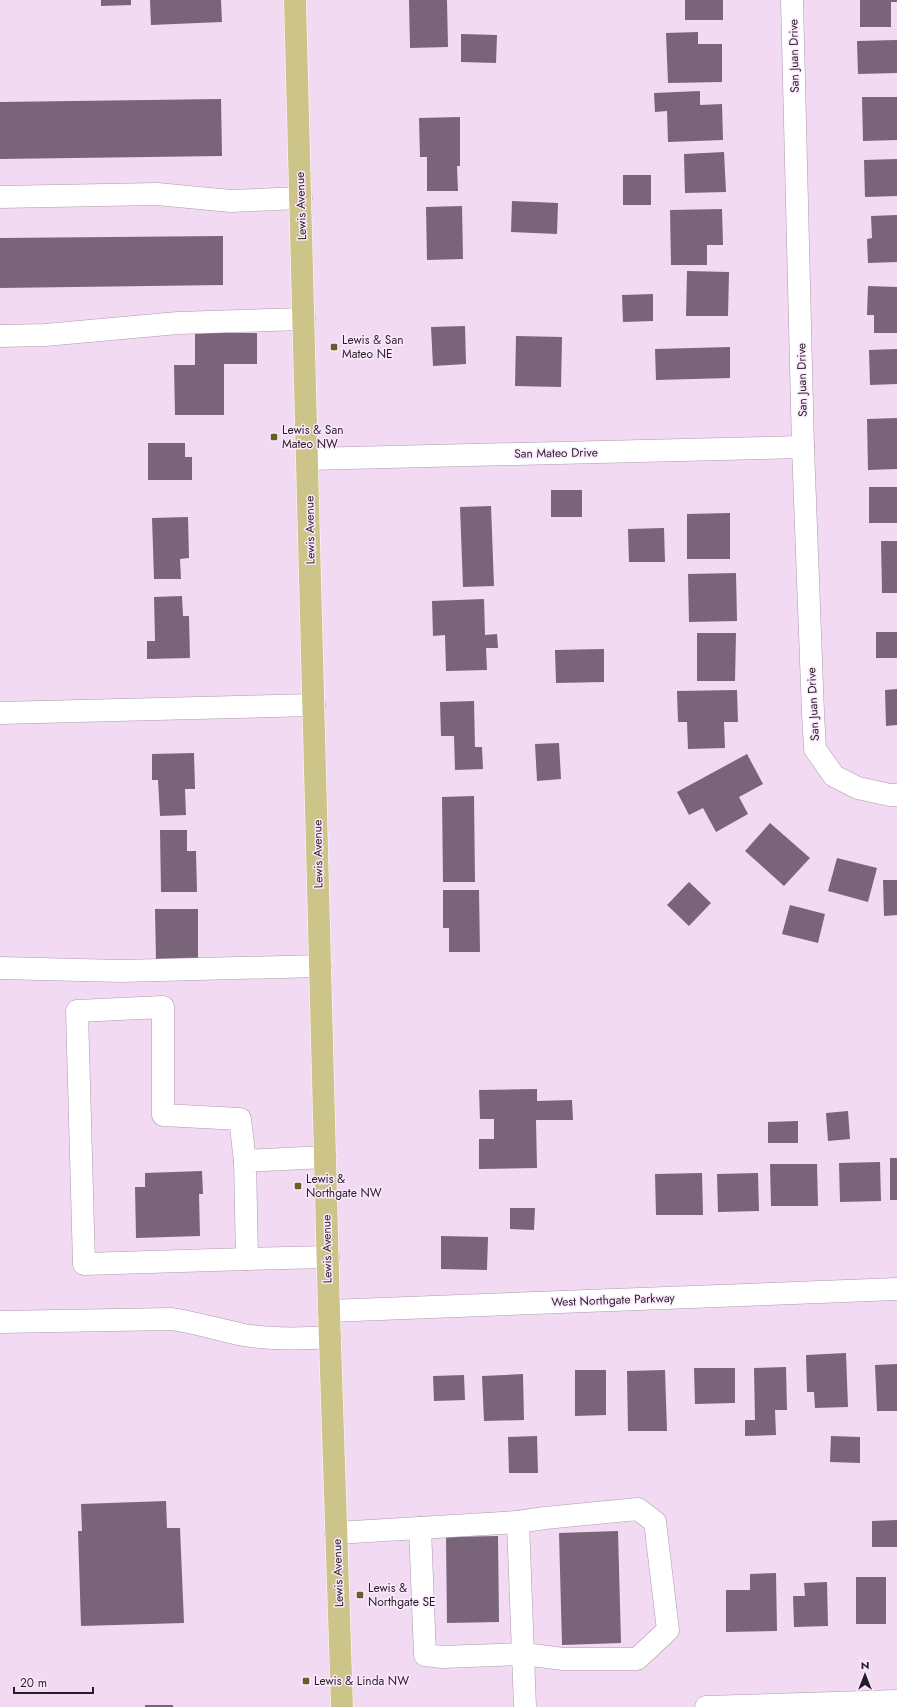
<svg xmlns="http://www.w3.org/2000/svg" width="897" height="1707" viewBox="0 0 897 1707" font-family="Jost,sans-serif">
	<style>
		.building { fill: #79647a }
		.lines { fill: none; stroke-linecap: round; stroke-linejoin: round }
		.minor-casing { stroke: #ae98af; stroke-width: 23 }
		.major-casing { stroke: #fff; stroke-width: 23 }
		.minor { stroke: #fff; stroke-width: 22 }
		.major { stroke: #cdc489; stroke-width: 22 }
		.poi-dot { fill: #675e2b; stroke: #fce9fd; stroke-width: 1.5 }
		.labels { text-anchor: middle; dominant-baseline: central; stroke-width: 3; stroke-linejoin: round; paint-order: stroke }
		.street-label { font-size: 12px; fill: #261e27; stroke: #fce9fd }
		.poi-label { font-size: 12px; fill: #261e27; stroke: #fce9fd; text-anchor: start }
	</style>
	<rect width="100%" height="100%" fill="#f2daf3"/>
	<g class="building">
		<polygon points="101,0 131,0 131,5 101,6"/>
		<polygon points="150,0 221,0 222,22 151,25"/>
		<polygon points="409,0 447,0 448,47 410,48"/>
		<rect x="685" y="0" width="38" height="20"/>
		<polygon points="860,0 897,0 897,2 891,2 891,27 860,27"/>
		<polygon points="698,32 698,44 722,44 722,82 668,83 666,33"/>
		<polygon points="461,34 497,35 496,63 461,62"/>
		<polygon points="897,40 897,73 858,74 857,41"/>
		<polygon points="700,91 700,105 722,104 723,140 668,142 667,111 655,112 654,93"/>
		<polygon points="862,97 897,97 897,140 863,141"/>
		<polygon points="221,99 222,156 0,159 0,102"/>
		<polygon points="460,117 460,166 457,166 458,191 427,191 427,157 420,157 419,118"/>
		<polygon points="724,152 726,192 685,193 684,154"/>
		<polygon points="897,159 897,196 865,197 864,160"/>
		<rect x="623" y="175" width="28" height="30"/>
		<polygon points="512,201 558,203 557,234 511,232"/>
		<polygon points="462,206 463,259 427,260 426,207"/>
		<polygon points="722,209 723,245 707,245 707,265 671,265 670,210"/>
		<polygon points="897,215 897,262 868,263 867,239 872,238 871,216"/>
		<polygon points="223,236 223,285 0,288 0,238"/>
		<polygon points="687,271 729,272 728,316 686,316"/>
		<polygon points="868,286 897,287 897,333 874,333 874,315 867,315"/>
		<polygon points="653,294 653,321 623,322 622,295"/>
		<polygon points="465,326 466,364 433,366 431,327"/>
		<polygon points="195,333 257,333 257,364 224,364 224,415 175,415 174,365 195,365"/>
		<polygon points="516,336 562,337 561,387 515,386"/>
		<polygon points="730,347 730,378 656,380 655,349"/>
		<polygon points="897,349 897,384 870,385 869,350"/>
		<polygon points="897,418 897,469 868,470 867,419"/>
		<polygon points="148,443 185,443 185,457 192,457 192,480 148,480"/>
		<rect x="869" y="487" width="28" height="36"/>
		<rect x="551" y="490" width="31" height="27"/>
		<polygon points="491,506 494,586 463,587 460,507"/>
		<polygon points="730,513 730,559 687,559 687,514"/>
		<polygon points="188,517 189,558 180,559 181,579 154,579 152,518"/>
		<polygon points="664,528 665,562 629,562 628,529"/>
		<polygon points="881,541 897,541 897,593 882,593"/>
		<polygon points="736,573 737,621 689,622 688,574"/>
		<polygon points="182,596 183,616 189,616 190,658 147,659 147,641 155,641 154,597"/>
		<polygon points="484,599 485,635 497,634 498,648 486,648 487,670 446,671 445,635 433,636 432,601"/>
		<rect x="876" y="632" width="21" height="26"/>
		<polygon points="697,633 736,633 735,681 697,681"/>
		<polygon points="604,649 604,682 556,683 555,650"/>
		<polygon points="897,689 897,725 886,726 885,690"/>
		<polygon points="737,690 738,722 724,722 725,748 688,749 687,722 678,722 677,691"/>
		<polygon points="474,701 475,747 482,747 483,769 455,770 454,736 441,736 440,702"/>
		<polygon points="559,743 561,779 537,781 535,744"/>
		<polygon points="194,753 195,789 185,789 186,815 160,816 158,780 152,780 152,754"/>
		<polygon points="747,754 763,784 739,797 748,814 716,832 703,808 689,815 677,792"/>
		<polygon points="474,796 475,882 443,882 442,797"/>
		<polygon points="770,823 810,858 784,886 745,851"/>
		<polygon points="160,830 187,830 187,851 196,851 197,892 161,892"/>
		<polygon points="837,858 877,868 868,902 828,891"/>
		<polygon points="883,880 897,880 897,915 884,916"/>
		<polygon points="689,882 711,903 689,926 667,905"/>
		<polygon points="443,890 479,890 480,952 449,952 449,928 443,928"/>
		<polygon points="790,905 825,914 818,943 782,934"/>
		<polygon points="155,909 198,909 198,960 156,961"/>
		<polygon points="537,1089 537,1101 572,1100 573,1120 536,1120 537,1168 479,1169 479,1139 494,1139 494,1119 480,1119 479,1090"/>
		<polygon points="848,1111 850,1139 828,1141 826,1113"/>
		<polygon points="798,1121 798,1143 768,1143 768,1122"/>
		<rect x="890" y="1158" width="7" height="42"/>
		<polygon points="880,1162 881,1201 840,1202 839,1163"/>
		<polygon points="770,1164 817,1164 818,1206 771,1206"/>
		<polygon points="202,1171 203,1194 199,1194 200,1236 136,1238 135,1187 145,1187 145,1173"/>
		<polygon points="702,1173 703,1215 656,1215 655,1174"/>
		<polygon points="758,1173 759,1211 718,1212 717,1174"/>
		<polygon points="510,1208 535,1208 534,1230 510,1229"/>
		<polygon points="441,1236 488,1237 487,1270 441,1269"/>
		<polygon points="846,1353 848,1407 815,1408 814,1392 807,1392 806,1355"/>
		<polygon points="897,1364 897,1411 877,1411 875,1365"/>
		<polygon points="786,1367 787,1410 775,1410 776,1435 745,1436 745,1420 755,1420 754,1368"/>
		<polygon points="694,1368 735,1368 735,1403 695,1404"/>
		<polygon points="575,1370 606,1370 606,1415 575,1416"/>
		<polygon points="665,1370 667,1431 628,1431 627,1371"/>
		<polygon points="523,1374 524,1420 484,1421 482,1376"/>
		<polygon points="464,1375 465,1400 434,1401 433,1376"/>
		<polygon points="537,1436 538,1473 509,1473 508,1437"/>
		<polygon points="831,1436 860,1437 860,1463 830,1462"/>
		<polygon points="166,1501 167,1528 180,1528 184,1623 81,1626 78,1531 82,1531 81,1504"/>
		<polygon points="897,1520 897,1547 872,1547 872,1521"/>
		<polygon points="618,1531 621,1643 562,1645 559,1533"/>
		<polygon points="498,1536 499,1622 447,1623 446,1537"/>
		<polygon points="776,1573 777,1631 726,1632 726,1590 750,1590 750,1574"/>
		<rect x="856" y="1577" width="30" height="47"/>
		<polygon points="827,1582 828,1626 794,1627 793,1596 805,1596 804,1583"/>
		<rect x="145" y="1705" width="28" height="2"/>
	</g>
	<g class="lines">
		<defs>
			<g id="minor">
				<polyline points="792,0 803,447 813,713 815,749 834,776 858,788 890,795 897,795"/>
				<polyline points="0,197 157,194 231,201 301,198"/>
				<polyline points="0,336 45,335 178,323 304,319"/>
				<polyline points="308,459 803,447"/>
				<polyline points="0,713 314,705"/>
				<polyline points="0,968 121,971 320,966"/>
				<polyline points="325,1157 245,1161 247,1259 328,1257"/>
				<polyline points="245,1161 240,1119 163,1115 163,1007 77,1011 84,1264 247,1259"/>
				<polyline points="329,1311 897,1289"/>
				<path d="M0,1322l172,-3c25,4 48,11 72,16 29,5 57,4 86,2"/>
				<polyline points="420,1528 425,1655 442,1657 524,1654 563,1659 637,1659 668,1630 655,1522 638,1509 545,1518 518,1522"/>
				<polyline points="336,1533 518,1522 525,1707"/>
				<polyline points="706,1707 897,1701"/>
			</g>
			<polyline id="major" points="295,0 329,1311 342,1707"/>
		</defs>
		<use href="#minor" class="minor-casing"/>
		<use href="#major" class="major-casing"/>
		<use href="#minor" class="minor"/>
		<use href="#major" class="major"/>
	</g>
	<g class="poi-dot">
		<rect x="330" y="343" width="8" height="8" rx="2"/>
		<rect x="270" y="433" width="8" height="8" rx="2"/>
		<rect x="294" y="1182" width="8" height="8" rx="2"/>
		<rect x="356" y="1591" width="8" height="8" rx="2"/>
		<rect x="302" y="1677" width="8" height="8" rx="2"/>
	</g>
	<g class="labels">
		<g class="street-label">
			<text transform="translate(794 56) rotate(-91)">San Juan Drive</text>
			<text transform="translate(301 206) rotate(-92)">Lewis Avenue</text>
			<text transform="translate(802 380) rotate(-91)">San Juan Drive</text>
			<text transform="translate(556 453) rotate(-1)">San Mateo Drive</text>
			<text transform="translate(310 530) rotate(-91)">Lewis Avenue</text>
			<text transform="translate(813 704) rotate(-93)">San Juan Drive</text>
			<text transform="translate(318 854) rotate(-91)">Lewis Avenue</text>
			<text transform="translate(327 1249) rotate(-91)">Lewis Avenue</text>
			<text transform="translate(613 1300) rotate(-2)">West Northgate Parkway</text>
			<text transform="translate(338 1573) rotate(-92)">Lewis Avenue</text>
		</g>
		<g class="poi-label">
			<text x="342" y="340">Lewis &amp; San<tspan x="342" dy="14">Mateo NE</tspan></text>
			<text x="282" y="430">Lewis &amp; San<tspan x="282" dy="14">Mateo NW</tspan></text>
			<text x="306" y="1179">Lewis &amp;<tspan x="306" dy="14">Northgate NW</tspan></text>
			<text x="368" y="1588">Lewis &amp;<tspan x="368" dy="14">Northgate SE</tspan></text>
			<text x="314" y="1681">Lewis &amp; Linda NW</text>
		</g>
	</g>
	<g transform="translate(865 1675)" stroke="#fce9fd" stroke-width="3" paint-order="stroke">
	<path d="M0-3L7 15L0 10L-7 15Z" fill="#261e27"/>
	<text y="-6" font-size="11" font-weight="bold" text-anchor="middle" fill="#261e27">N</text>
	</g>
	<path d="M14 1687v6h79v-6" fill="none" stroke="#261e27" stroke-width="2"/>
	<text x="20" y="1687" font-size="12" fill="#261e27" stroke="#fce9fd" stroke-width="3" paint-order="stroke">20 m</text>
</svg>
